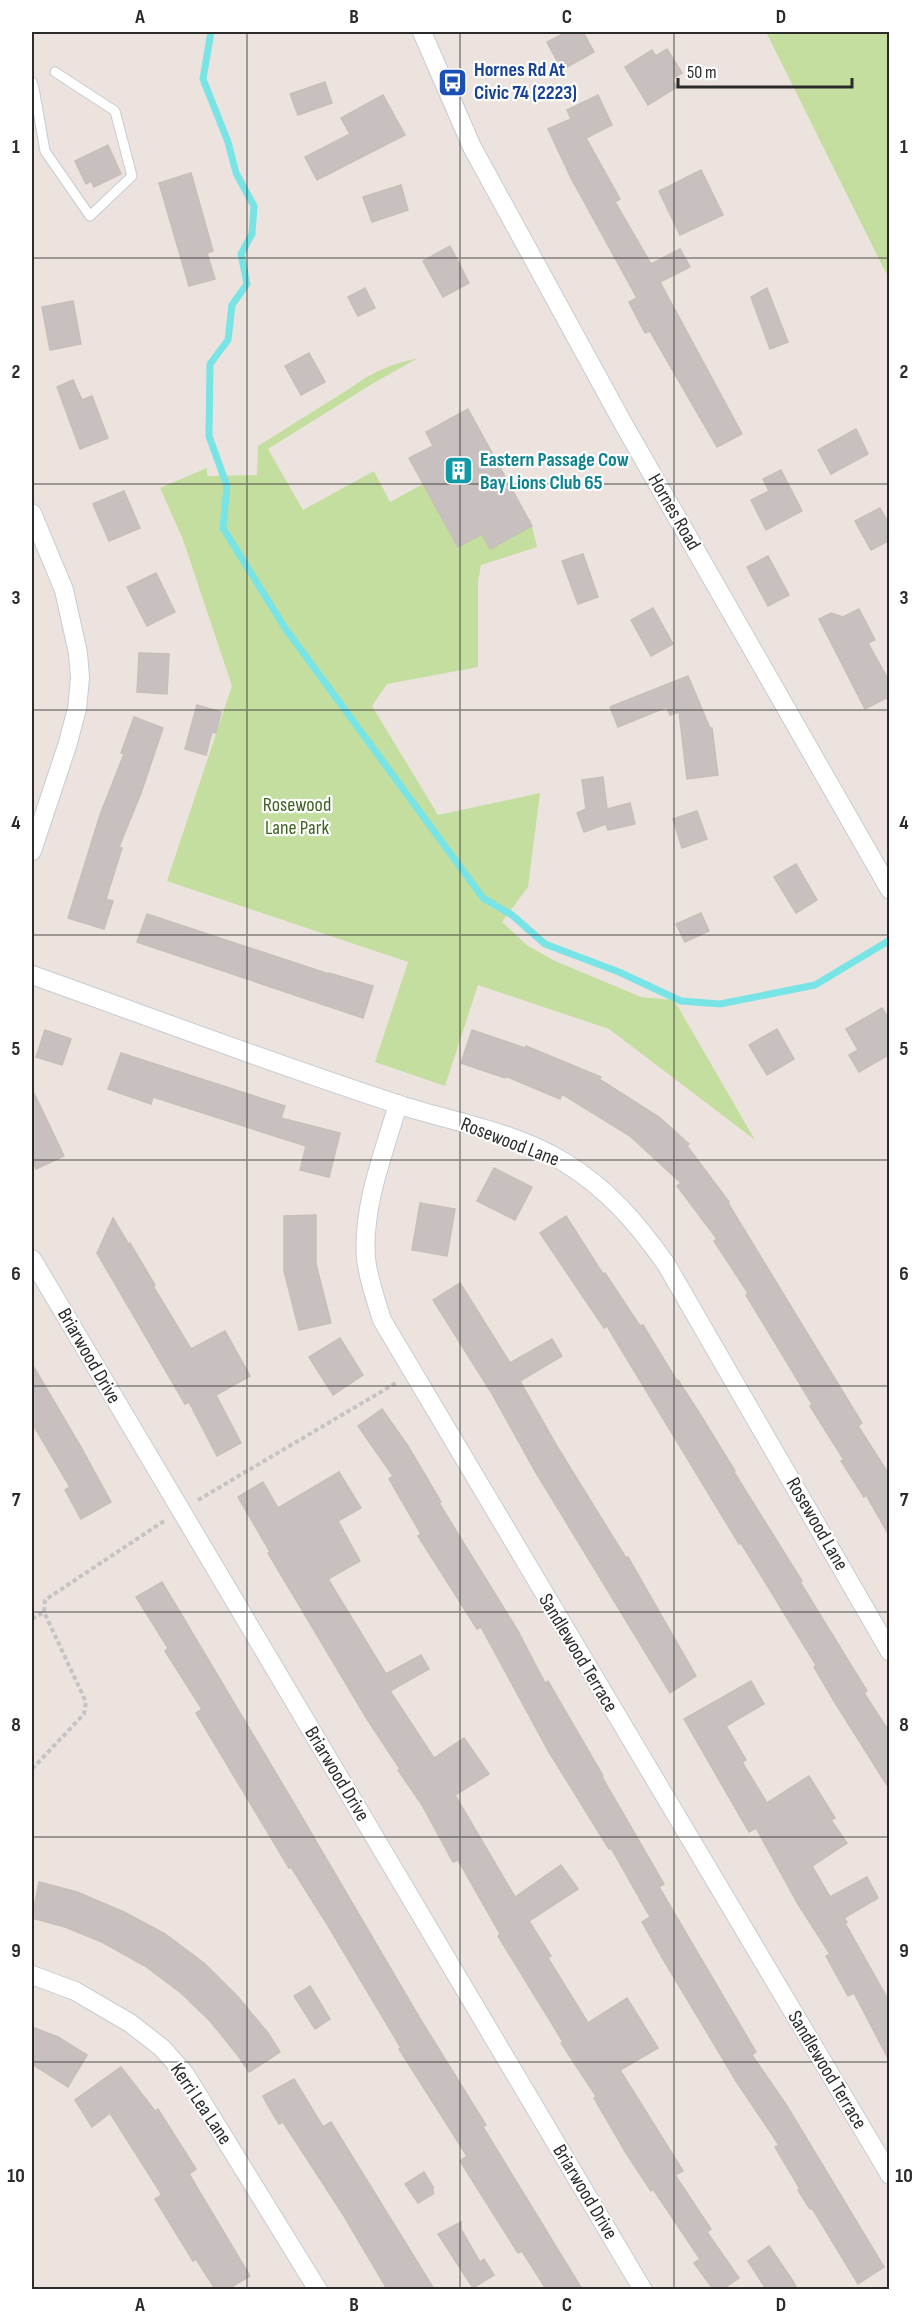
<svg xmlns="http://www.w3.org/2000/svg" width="921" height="2321" viewBox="0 0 921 2321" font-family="'Sofia Sans Condensed',sans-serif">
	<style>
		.green { fill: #c4de9f }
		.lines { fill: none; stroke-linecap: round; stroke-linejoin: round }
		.stream { stroke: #79e4e6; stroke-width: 7 }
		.building { fill: #c7c0be; stroke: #c7beb8; stroke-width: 1.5 }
		.lane-casing { stroke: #c6ccd3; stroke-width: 11 }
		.street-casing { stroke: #c6ccd3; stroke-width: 20 }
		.path { stroke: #c4c4c4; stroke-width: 4; stroke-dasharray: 4.5 3; stroke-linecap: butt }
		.lane { stroke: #fff; stroke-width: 9 }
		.street { stroke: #fff; stroke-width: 18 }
		.grid { fill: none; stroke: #2b2b2b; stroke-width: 1.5; stroke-opacity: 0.55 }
		.labels { text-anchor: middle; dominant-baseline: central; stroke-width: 4.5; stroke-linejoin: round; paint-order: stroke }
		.transit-label { font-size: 20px; font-weight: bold; fill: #164399; stroke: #fff; text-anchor: start }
		.culture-label { font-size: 20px; font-weight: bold; fill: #0d838f; stroke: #fff; text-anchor: start }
		.street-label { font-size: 20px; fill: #2b2b2b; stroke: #fff }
		.park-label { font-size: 20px; fill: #3e6320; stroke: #fff }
		.neatline { fill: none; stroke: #2b2b2b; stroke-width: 2 }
		.grid-label { font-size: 20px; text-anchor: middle; font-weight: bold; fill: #2b2b2b }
	</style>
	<rect width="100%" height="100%" fill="#ece3de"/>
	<g class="green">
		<polygon points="766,32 889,32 889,278 882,265"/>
		<path d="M418,358l-46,26 -104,65 35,61 71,-39 16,31 33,-18 35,63 24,-13 9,15 41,-23 5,21 -56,18 -3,17v85l-91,17 -15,22 66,109 102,-22 -12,94 -26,35 26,24 27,15 86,36 33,3 81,140 -146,-111 -131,-44 -33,101 -70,-24 33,-100 -241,-81 65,-195 -50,-149 -22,-49 47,-20v8l50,-1 1,-29 94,-59c21,-16 41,-23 66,-29z"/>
	</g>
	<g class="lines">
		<polyline class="stream" points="211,32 203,79 228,142 236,173 254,206 252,234 241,254 247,284 232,305 228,340 210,364 209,436 227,486 223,528 285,628 483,898 512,915 545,944 619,972 681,1001 720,1004 815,985 890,940"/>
	</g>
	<g class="building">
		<polygon points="567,32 583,32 594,52 562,70 547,42"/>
		<polygon points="667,49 682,73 672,79 677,87 648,105 625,67 652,50 656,56"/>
		<polygon points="325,82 332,103 298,115 290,94"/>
		<polygon points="383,95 405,135 317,180 305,157 350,134 341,118"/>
		<polygon points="598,95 612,125 586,138 620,199 615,202 651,264 680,249 690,267 660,282 742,434 717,447 650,331 645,333 629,302 637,298 571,178 548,129 571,119 567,110"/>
		<polygon points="108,145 121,174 94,187 91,181 86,184 75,161"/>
		<polygon points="701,170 723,215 680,235 659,191"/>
		<polygon points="191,173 213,251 207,253 215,279 189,286 159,183"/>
		<polygon points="401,185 408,210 372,222 363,197"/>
		<polygon points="450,246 469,283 443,297 423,261"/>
		<polygon points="365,288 375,308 358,316 348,297"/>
		<polygon points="767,288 788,342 770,349 751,297"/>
		<polygon points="73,301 81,344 50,350 42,307"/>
		<polygon points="309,353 325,382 301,395 285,366"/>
		<polygon points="73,380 82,400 92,396 108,438 80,449 57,387"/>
		<polygon points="468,409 532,526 490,549 482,534 458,547 409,458 433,446 426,432"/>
		<polygon points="856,429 868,454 831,474 818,450"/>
		<polygon points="781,470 802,511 766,530 751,500 769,491 763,479"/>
		<polygon points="124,491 140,528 109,541 93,504"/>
		<polygon points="880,508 890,526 890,540 871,550 855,521"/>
		<polygon points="583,554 598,597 578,604 562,561"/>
		<polygon points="768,556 789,595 768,606 747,567"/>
		<polygon points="156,573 175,612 147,626 127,587"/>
		<polygon points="653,608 673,644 651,656 631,620"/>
		<polygon points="859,609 875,640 868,643 890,683 890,696 865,709 819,619 831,613 843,617"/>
		<polygon points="139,653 169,654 167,694 137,692"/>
		<polygon points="688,676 710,728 712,728 718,775 687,779 679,712 670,715 667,707 618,727 610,707"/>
		<polygon points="197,705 221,712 216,733 212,732 206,755 185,749"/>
		<polygon points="134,717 163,728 141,793 119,847 122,848 106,899 113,901 104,929 68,918 100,815 124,754 121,753"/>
		<polygon points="603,777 607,809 630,803 635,824 608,830 606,824 584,832 577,813 586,809 582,780"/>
		<polygon points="697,811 707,839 682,848 673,819"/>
		<polygon points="796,864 817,900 796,913 774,877"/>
		<polygon points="701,913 709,931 685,942 676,924"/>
		<polygon points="147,914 329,974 329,973 373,986 363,1018 137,942"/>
		<polygon points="882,1008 890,1021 890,1054 859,1072 849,1055 858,1050 846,1029"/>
		<polygon points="777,1029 794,1059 767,1075 749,1045"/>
		<polygon points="45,1030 71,1039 62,1065 36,1057"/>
		<polygon points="472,1030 525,1048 526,1046 601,1077 599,1079 659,1117 689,1144 687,1146 729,1202 728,1203 862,1423 858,1426 890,1476 890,1537 866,1495 864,1497 841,1461 844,1460 810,1406 812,1404 746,1295 748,1293 714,1241 717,1239 677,1186 681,1183 630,1136 562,1094 560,1099 505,1076 505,1078 461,1063"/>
		<polygon points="121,1053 285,1106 281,1118 340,1133 329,1177 300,1170 306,1146 153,1097 151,1104 108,1089"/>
		<polygon points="32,1089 64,1156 36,1169 32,1159"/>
		<polygon points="494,1168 532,1187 515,1220 477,1201"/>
		<polygon points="420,1203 455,1209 447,1256 412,1250"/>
		<polygon points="316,1215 316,1264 331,1323 299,1330 284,1271 284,1216"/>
		<polygon points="566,1216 603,1274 605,1273 640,1326 643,1325 677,1381 678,1380 698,1411 735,1471 734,1472 802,1581 800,1582 867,1691 864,1693 890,1733 890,1790 834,1701 814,1667 816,1665 784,1613 741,1543 739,1544 607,1326 604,1328 540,1233"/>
		<polygon points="113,1218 129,1245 130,1243 155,1285 153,1286 191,1349 225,1331 250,1376 216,1395 241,1443 217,1456 189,1402 185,1404 97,1253"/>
		<polygon points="460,1283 510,1363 552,1339 562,1356 520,1381 558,1448 626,1558 628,1557 696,1676 670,1693 535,1471 491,1392 433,1300"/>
		<polygon points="340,1338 363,1375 333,1395 309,1357"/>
		<polygon points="32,1364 81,1447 111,1502 81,1519 65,1490 70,1487 32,1423"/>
		<polygon points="382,1409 408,1446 441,1502 439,1503 518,1631 545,1683 548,1681 603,1776 602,1777 664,1884 659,1887 756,2052 752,2055 787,2106 884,2267 858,2284 812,2208 810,2209 798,2190 800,2189 775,2147 779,2145 736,2081 663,1959 642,1922 650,1917 611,1848 609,1849 549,1752 481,1627 477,1629 418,1536 421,1534 389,1479 393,1476 358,1426"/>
		<polygon points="339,1472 361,1508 338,1521 360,1561 328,1579 386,1674 421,1655 429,1669 390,1691 434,1758 464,1738 489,1774 455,1795 515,1897 561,1865 578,1889 529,1921 551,1956 548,1958 588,2023 627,1998 658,2048 620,2070 683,2171 675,2175 711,2229 707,2232 739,2278 723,2289 713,2289 694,2263 700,2259 653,2189 651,2191 626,2153 594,2098 596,2096 561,2043 563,2042 498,1936 500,1934 458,1860 453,1862 422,1805 398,1770 400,1769 367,1719 268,1553 270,1552 238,1497 263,1482 278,1508"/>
		<polygon points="162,1582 286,1790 419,2017 486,2125 483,2127 582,2289 546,2289 522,2251 518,2253 460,2161 467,2156 399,2049 401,2048 327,1924 291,1867 289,1868 196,1713 202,1709 165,1651 168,1648 136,1597"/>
		<polygon points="751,1681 764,1704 726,1726 746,1760 742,1762 767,1803 809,1776 835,1818 831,1820 847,1843 812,1866 830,1897 867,1877 878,1898 844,1918 847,1922 845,1923 890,2003 890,2062 854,1993 848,1996 826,1956 830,1954 798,1904 756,1828 749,1832 684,1719"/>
		<polygon points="39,1882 77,1892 124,1912 165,1934 204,1963 238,1997 268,2033 280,2052 249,2072 239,2057 211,2022 181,1993 145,1966 102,1942 65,1927 32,1918"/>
		<polygon points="310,1986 330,2019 315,2029 294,1996"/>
		<polygon points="32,2027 58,2037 87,2055 68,2087 32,2064"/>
		<polygon points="121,2067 155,2111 158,2109 196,2169 189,2174 250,2276 228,2289 215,2289 196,2259 193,2261 155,2199 162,2195 110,2113 92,2127 75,2100"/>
		<polygon points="294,2079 323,2127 331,2122 434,2289 387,2289 344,2216 283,2122 279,2124 267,2104 263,2096"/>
		<polygon points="424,2172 433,2187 433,2194 418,2203 405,2184"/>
		<polygon points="461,2222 461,2229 480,2262 484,2259 494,2275 473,2288 438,2234"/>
		<polygon points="769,2246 793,2281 797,2289 766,2289 748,2261"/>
	</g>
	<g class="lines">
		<defs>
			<polyline id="lane" points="32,82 34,88 45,151 90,216 132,176 115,111 55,72"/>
			<g id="street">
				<polyline points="422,32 472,147 624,425 890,890"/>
				<polyline points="32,513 64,590 78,653 80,678 77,709 67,746 32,851"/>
				<path d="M32,975c121,43 242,89 365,129 55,18 117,27 167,58 44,27 73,61 102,102l224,388"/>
				<path d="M398,1104c-14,49 -36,102 -32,154 2,21 10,42 16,62l508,855"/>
				<polyline points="32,1259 643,2290"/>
				<polyline points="32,1975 75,1991 130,2023 162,2048 185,2074 318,2290"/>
			</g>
		</defs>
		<use href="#lane" class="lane-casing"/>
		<use href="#street" class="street-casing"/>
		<g class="path">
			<polyline points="198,1500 396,1383"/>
			<polyline points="32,1619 44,1612"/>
			<polyline points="32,1769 84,1714 86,1702 44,1612 45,1600 164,1521"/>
		</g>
		<use href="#lane" class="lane"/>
		<use href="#street" class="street"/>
	</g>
	<path class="grid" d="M247,32v2258M460,32v2258M674,32v2258M32,258h858M32,484h858M32,710h858M32,935h858M32,1160h858M32,1386h858M32,1612h858M32,1837h858M32,2062h858"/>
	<defs>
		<symbol id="bus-square" viewBox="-11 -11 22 22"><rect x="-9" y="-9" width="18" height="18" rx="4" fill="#1a4fb4" stroke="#fff"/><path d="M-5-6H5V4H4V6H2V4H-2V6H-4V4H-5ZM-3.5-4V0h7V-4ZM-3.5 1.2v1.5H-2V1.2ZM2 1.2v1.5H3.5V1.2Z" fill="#fff"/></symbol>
		<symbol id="building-square" viewBox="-11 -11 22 22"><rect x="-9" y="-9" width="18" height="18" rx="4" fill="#0f9aa8" stroke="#fff"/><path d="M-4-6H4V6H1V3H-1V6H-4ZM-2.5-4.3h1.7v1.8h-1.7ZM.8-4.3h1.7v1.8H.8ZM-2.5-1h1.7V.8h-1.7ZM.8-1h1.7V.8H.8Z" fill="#fff"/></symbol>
	</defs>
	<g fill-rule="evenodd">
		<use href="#bus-square" x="436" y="66" width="33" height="33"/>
		<use href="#building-square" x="442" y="454" width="33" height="33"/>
	</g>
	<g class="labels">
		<g class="transit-label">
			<text x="474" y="70">Hornes Rd At<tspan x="474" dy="23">Civic 74 (2223)</tspan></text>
		</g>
		<g class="culture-label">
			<text x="480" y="460">Eastern Passage Cow<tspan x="480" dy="23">Bay Lions Club 65</tspan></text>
		</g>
		<g class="street-label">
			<text transform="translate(674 512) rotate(60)">Hornes Road</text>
			<text transform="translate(510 1142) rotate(21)">Rosewood Lane</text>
			<text transform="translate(89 1356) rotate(60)">Briarwood Drive</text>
			<text transform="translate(817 1524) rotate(60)">Rosewood Lane</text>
			<text transform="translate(578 1653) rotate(59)">Sandlewood Terrace</text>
			<text transform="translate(337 1774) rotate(59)">Briarwood Drive</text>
			<text transform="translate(827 2070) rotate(59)">Sandlewood Terrace</text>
			<text transform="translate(201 2104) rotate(56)">Kerri Lea Lane</text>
			<text transform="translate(585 2192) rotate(59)">Briarwood Drive</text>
		</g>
		<g class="park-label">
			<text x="297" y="805">Rosewood<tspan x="297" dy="23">Lane Park</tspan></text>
		</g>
	</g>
	<rect width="921" height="2321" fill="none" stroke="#ffffff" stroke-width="66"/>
	<path d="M678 78v9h174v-9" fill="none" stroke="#2b2b2b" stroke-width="3"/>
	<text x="687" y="78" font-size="18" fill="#2b2b2b" stroke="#ffffff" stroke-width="4.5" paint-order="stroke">50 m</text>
	<rect x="33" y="33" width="855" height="2255" class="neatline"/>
	<g class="grid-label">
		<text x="140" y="23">A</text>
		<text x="354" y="23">B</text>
		<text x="567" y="23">C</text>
		<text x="781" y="23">D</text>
		<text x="16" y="153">1</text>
		<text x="904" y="153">1</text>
		<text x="16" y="378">2</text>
		<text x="904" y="378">2</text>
		<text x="16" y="604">3</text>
		<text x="904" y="604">3</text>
		<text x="16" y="829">4</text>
		<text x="904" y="829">4</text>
		<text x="16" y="1055">5</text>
		<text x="904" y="1055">5</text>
		<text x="16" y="1280">6</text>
		<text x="904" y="1280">6</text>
		<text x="16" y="1506">7</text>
		<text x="904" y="1506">7</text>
		<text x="16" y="1731">8</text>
		<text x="904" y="1731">8</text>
		<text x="16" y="1957">9</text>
		<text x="904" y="1957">9</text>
		<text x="16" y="2182">10</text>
		<text x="904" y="2182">10</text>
		<text x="140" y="2311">A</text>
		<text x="354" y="2311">B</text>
		<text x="567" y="2311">C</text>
		<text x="781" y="2311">D</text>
	</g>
</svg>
